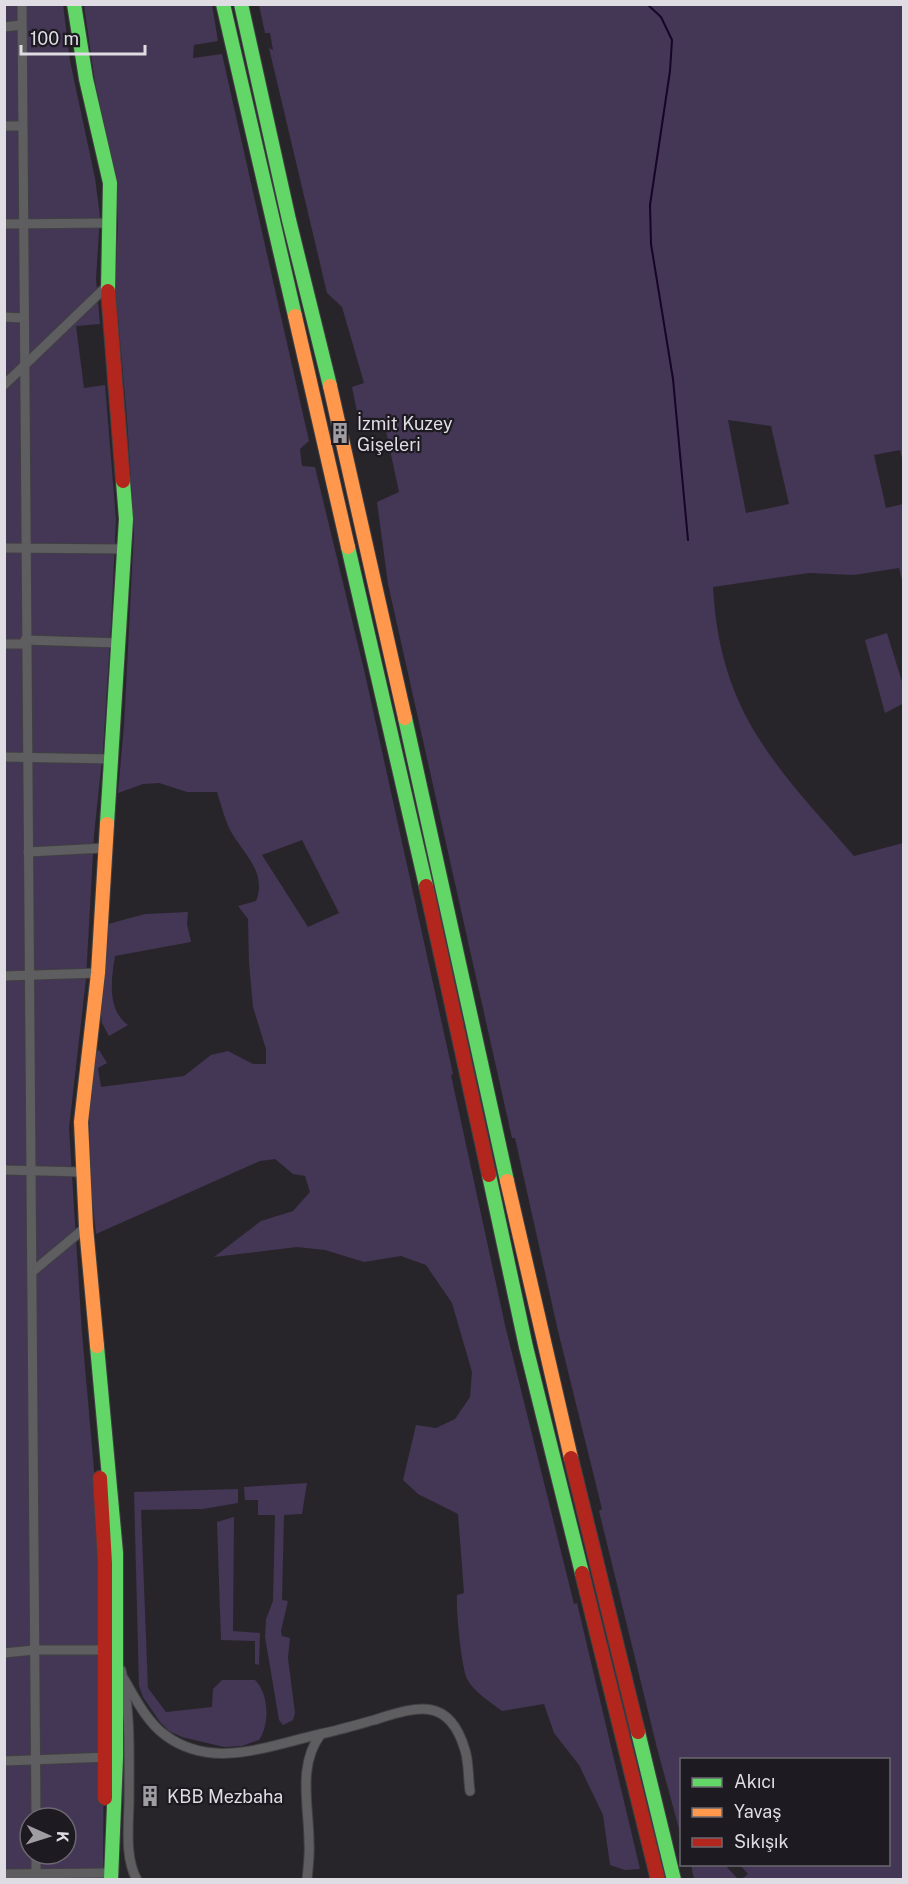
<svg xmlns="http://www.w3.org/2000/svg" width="908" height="1884" viewBox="0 0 908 1884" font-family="'Public Sans',sans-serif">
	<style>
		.green { fill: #443655; fill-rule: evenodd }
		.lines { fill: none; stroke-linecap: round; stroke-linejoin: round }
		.stream { stroke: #170429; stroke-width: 2 }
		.street-casing { stroke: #414043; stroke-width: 11 }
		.fast-casing { stroke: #414043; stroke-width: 16 }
		.slow-casing { stroke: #414043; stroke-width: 16 }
		.jam-casing { stroke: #414043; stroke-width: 16 }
		.street { stroke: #5e5d60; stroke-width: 9 }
		.fast { stroke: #63d668; stroke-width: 14 }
		.slow { stroke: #ff974d; stroke-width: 14 }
		.jam { stroke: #b3261e; stroke-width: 14 }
		.labels { text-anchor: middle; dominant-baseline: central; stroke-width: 4.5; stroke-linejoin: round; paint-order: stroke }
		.poi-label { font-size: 18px; fill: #dfdde3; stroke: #1d1a22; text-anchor: start }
	</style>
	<rect width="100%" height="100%" fill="#27252a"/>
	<g class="green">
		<path d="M63,4l7,57 25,117 5,38 -4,63 4,45 -24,2 8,62 21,-3 11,134 -5,106 -8,125 -9,85 -8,144 -17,149 13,205 23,262 -2,278v6l-98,1 -1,-1875zM30,1818h36v36h-36z"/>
		<path d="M84,5h128l6,36 -24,4 -1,13 29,-4 87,387 -9,8 2,17 13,1 50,207 88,400 -2,1 54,250 69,279 3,-1 63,266 -15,1 -15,-5 -7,-50 -24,-50 -25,-32 -10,-29 -42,7c-12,-9 -28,-19 -35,-32 -6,-14 -11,-69 -10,-84l7,-2 -6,-79 -40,-20 -15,-14 13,-55 20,3 19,-9 15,-22 2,-25 -20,-69 -26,-38 -25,-9 -37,6 -39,-12 -28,-3 -83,10 47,-36 32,-10 17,-19 -5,-16 -12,-2 -18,-15 -15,2 -164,73 -5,-46 -2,-76 7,-61 3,-1 8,13 -9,5 3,19 83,-11 27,-21 17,-4 25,13h13v-15l-13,-42 -4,-44 -1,-44 -10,-13 18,-5c12,-30 -15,-49 -27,-73 -5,-11 -8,-24 -12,-36h-30l-28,-9 -16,1 -25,9 6,-68 10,-193 -7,-113 -12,-135 3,-61 -2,-39 -21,-102zM302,840l37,73 -31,14 -46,-72z"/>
		<path d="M259,5h644v458l-3,-13 -26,5 12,53 17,-4v80l-4,-16 -45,7 -45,-2 -96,14c7,127 63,179 141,269l49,-13v1036h-161l6,-5 -8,-9 148,-1v-104h-206l-1,76 -24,-88 -58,-237 3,-2 -44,-178 -43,-193h-3l-124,-554 -11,-82 22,-10 -13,-61 -8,1 -3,-7 -15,2 -8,-40 12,-4 -22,-76 -15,-14 -58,-245 4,2 -3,-17h-5zM728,420l43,6 18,78 -43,9z"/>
		<polygon points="887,633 903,685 904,706 902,704 885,713 865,640"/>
		<path d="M188,912l-1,12 4,18 -76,14c-4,24 -8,54 13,69l-19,11 -7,-13 -2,-17 8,-82 37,-10z"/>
		<polygon points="307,1483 302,1514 284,1515 282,1600 288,1601 281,1631 282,1636 290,1638 288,1658 295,1713 293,1720 283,1725 279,1720 265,1637 266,1619 273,1601 275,1515 258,1515 258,1500 245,1500 244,1487"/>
		<path d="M238,1489v14l-35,6 -62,1 7,178 18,24 46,-5 1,-18 9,-9h33c14,14 15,44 4,60l-17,6 -18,1 -42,-10 -13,-6 -9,-9 -17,-25 -4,-11 -5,-194z"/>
		<polygon points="234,1517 233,1631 260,1633 259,1665 255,1664 255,1641 221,1640 217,1522"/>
		<polygon points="691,1865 725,1865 738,1879 694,1879"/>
	</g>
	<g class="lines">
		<polyline class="stream" points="647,4 661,17 672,40 670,71 650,205 651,244 673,379 688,540"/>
		<defs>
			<g id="street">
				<polyline points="22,4 36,1818"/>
				<polyline points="4,27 21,25"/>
				<polyline points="4,126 22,126"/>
				<polyline points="4,224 111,223"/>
				<polyline points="4,317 23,318"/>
				<polyline points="4,385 108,285"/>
				<polyline points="4,548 126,549"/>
				<polyline points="25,640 120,643"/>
				<polyline points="4,644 25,644"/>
				<polyline points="4,757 113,759"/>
				<polyline points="28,852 104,848"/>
				<polyline points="4,976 98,973"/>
				<polyline points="4,1170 82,1172"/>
				<polyline points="32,1272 86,1227"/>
				<polyline points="4,1653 34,1650 110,1650"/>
				<path d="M121,1670c10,41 8,86 8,128 0,27 -5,58 8,82"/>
				<path d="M124,1679c11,19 23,43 41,56 48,36 104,10 156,-1"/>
				<polyline points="4,1761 110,1757"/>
				<polyline points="36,1854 36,1874"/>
				<polyline points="4,1874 111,1873"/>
				<path d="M307,1880c1,-13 3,-25 2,-38 0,-36 -12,-77 12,-108 18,-4 35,-9 53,-14 42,-13 75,-25 91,30 4,12 3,28 5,41"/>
			</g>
			<g id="fast">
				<polyline points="74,4 86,79 110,183 108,291"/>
				<polyline points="223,4 295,316"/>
				<polyline points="241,4 289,220 330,386"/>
				<polyline points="348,547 426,886"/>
				<polyline points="405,718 507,1181"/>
				<polyline points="107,824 126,519 123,481"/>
				<polyline points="489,1175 526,1347 582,1573"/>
				<polyline points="97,1346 116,1553 116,1757 111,1880"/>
				<polyline points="638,1732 674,1880"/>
			</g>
			<g id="slow">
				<polyline points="295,316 348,547"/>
				<polyline points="330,386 405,718"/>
				<polyline points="507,1181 571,1458"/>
				<polyline points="97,1346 86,1227 81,1122 98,973 107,824"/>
			</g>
			<g id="jam">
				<polyline points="108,291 123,481"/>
				<polyline points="426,886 489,1175"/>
				<polyline points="571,1458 638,1732"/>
				<polyline points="100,1478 105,1563 105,1798"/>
				<polyline points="582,1573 658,1880"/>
			</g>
		</defs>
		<use href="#street" class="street-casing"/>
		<use href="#fast" class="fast-casing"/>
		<use href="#slow" class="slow-casing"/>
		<use href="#jam" class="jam-casing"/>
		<use href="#street" class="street"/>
		<use href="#fast" class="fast"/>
		<use href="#slow" class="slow"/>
		<use href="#jam" class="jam"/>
	</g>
	<defs>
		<symbol id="building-bare" viewBox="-9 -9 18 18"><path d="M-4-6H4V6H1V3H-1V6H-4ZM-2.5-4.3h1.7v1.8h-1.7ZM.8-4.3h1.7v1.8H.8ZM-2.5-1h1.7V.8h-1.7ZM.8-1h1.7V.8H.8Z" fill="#9f9da2" stroke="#1d1a22" stroke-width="2.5" paint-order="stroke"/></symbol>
	</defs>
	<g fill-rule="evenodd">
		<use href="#building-bare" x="325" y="418" width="30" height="30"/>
		<use href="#building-bare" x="135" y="1781" width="30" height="30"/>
	</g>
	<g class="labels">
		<g class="poi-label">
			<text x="357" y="423">İzmit Kuzey<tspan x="357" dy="21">Gişeleri</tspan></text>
			<text x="167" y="1796">KBB Mezbaha</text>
		</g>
	</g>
	<rect width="908" height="1884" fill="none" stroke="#dfdde3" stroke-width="12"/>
	<rect x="680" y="1758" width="210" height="108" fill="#1d1a22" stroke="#6b686f" stroke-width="1.5"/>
	<rect x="692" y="1778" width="30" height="9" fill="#63d668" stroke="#6b686f" stroke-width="1.5"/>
	<text x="734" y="1788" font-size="18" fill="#dfdde3">Akıcı</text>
	<rect x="692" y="1808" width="30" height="9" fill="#ff974d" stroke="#6b686f" stroke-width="1.5"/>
	<text x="734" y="1818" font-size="18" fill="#dfdde3">Yavaş</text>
	<rect x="692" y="1838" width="30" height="9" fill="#b3261e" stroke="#6b686f" stroke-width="1.5"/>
	<text x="734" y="1848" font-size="18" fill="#dfdde3">Sıkışık</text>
	<g transform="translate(48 1836) rotate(93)"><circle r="28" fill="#1d1a22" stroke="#6b686f" stroke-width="1.5"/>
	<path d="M0-4.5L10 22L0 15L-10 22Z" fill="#9f9da2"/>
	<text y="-9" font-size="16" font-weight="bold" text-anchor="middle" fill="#dfdde3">K</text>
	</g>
	<path d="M21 45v9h124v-9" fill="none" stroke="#dfdde3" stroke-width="3"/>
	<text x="30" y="45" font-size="18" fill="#dfdde3" stroke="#1d1a22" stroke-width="4.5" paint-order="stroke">100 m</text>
</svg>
